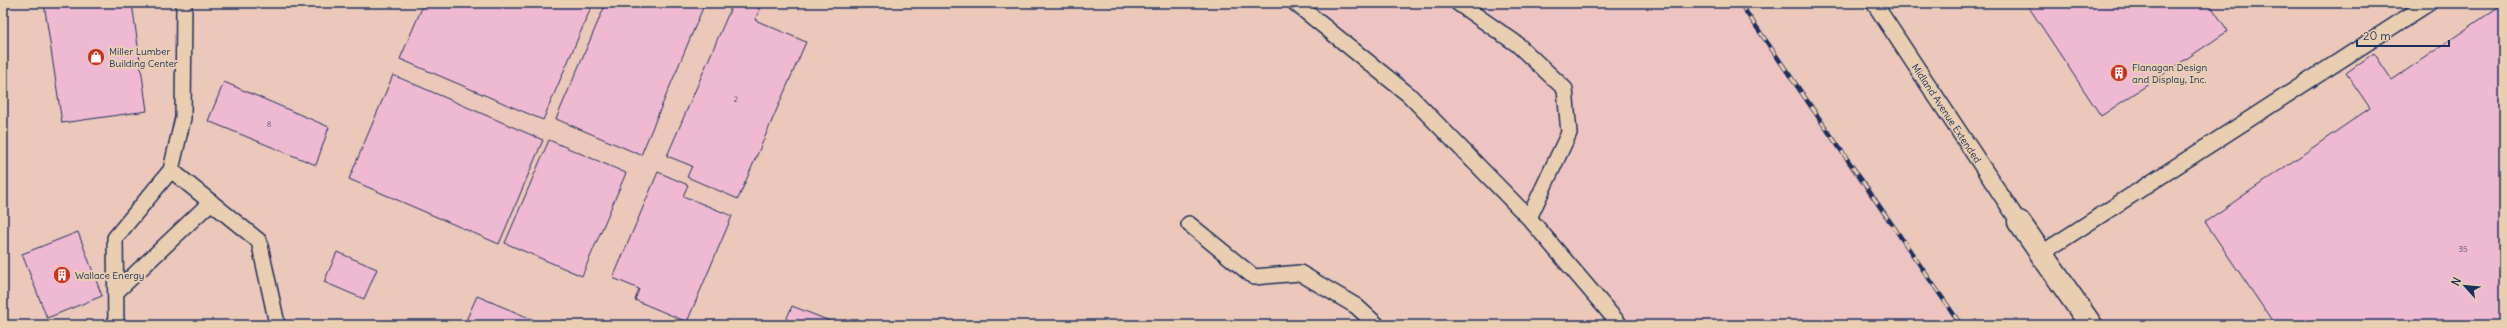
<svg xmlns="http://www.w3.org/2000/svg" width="2507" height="328" viewBox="0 0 2507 328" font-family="Delius,sans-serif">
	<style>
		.built { fill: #edc4c2 }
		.building { fill: #f0b9d2; stroke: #1b2f5e }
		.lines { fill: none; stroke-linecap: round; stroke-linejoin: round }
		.lane-casing { stroke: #1b2f5e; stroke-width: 18 }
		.street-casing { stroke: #1b2f5e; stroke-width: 25 }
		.lane { stroke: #eaceb1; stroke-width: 15 }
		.street { stroke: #eaceb1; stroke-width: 22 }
		.rail-casing { stroke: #1b2f5e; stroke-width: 4.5 }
		.rail { stroke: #eaceb1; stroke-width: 3; stroke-dasharray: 9; stroke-linecap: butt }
		.labels { text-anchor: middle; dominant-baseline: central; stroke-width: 4; stroke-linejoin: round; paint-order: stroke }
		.number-label { font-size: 8px; fill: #50527b }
		.poi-label { font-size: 10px; fill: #1b2f5e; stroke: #eaceb1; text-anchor: start }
		.street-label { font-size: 10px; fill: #1b2f5e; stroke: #eaceb1 }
	</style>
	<rect width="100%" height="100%" fill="#ecc8bb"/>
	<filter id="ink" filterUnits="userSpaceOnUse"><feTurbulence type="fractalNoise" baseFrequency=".025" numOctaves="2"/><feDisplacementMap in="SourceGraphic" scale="8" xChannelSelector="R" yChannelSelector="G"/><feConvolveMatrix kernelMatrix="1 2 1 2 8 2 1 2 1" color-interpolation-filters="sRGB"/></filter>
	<g filter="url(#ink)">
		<polygon class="built" points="1295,3 1742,3 1962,325 1620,325 1409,95"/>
		<g class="building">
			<polygon points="44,3 132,3 147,111 62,123"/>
			<polygon points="424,3 593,3 543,120 400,59"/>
			<polygon points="606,3 705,3 641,155 556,119"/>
			<polygon points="733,3 746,3 760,9 755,20 806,42 738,199 687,177 692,166 667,156"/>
			<polygon points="2026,3 2209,3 2228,31 2101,116"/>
			<polygon points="2504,3 2504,325 2275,325 2205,222 2370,108 2346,73 2374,53 2392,80"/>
			<polygon points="393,75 543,140 499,244 349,179"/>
			<polygon points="224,82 329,127 316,165 208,121"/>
			<polygon points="549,140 626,173 582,276 505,243"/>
			<polygon points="658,172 688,185 683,196 732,216 687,322 635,300 639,289 613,278"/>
			<polygon points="78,232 102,296 47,318 22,254"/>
			<polygon points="337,252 377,269 364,299 324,282"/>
			<polygon points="477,296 546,325 464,325"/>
			<polygon points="792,306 840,325 784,325"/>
		</g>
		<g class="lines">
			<defs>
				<g id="lane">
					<polyline points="1295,3 1409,95 1529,218 1620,325"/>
					<polyline points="1458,3 1517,44 1565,89 1569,133 1529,218"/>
					<path id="s1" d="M1874,3l145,219"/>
					<polyline points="171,170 259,241 276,319 274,325"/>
					<polyline points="1189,224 1254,277 1300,273 1356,306 1377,325"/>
					<polyline points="2042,253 2429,3"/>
					<polyline points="116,292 211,202"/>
					<polyline points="116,325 115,238 171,170 183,118 184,3"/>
				</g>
				<polyline id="street" points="2019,222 2091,325"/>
			</defs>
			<use href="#lane" class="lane-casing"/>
			<use href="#street" class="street-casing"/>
			<use href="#lane" class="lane"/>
			<use href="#street" class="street"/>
			<defs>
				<polyline id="rail" points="1740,3 1961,325"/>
			</defs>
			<use href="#rail" class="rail-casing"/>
			<use href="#rail" class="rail"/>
		</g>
	</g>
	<defs>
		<symbol id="shop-disc" viewBox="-11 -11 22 22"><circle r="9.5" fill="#c8321e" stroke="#eaceb1"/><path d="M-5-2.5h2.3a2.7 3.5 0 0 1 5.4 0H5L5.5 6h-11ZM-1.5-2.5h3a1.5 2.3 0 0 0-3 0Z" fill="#fff"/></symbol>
		<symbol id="building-disc" viewBox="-11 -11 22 22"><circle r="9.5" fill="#c8321e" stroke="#eaceb1"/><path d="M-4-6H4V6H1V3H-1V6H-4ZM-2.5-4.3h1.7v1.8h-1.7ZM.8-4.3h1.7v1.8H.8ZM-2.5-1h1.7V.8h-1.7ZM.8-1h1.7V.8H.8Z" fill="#fff"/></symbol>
	</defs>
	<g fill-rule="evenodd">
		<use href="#shop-disc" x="86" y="47" width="20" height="20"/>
		<use href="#building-disc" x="2109" y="63" width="20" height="20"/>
		<use href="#building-disc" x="52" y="265" width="20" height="20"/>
	</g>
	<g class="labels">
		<g class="number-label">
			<text x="736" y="99">2</text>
			<text x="269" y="124">8</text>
			<text x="2463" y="249">35</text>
		</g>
		<g class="poi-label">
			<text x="109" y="51">Miller Lumber<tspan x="109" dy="12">Building Center</tspan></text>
			<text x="2132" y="67">Flanagan Design<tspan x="2132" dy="12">and Display, Inc.</tspan></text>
			<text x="75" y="275">Wallace Energy</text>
		</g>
		<g class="street-label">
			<text stroke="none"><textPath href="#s1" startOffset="132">Midland Avenue Extended</textPath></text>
		</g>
	</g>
	<rect width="2507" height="328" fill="none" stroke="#eaceb1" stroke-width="16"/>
	<rect x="8" y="8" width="2491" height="312" fill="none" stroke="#1b2f5e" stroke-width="1.5" filter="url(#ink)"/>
	<g transform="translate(2465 286) rotate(297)" stroke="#eaceb1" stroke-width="3" paint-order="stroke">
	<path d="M0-3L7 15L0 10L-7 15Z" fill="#1b2f5e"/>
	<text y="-6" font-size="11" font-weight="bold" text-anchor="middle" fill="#1b2f5e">N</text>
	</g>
	<path d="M2357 40v6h92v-6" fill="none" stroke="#1b2f5e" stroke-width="2"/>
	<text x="2363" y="40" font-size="12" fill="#1b2f5e" stroke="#eaceb1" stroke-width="3" paint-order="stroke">20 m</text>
</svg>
